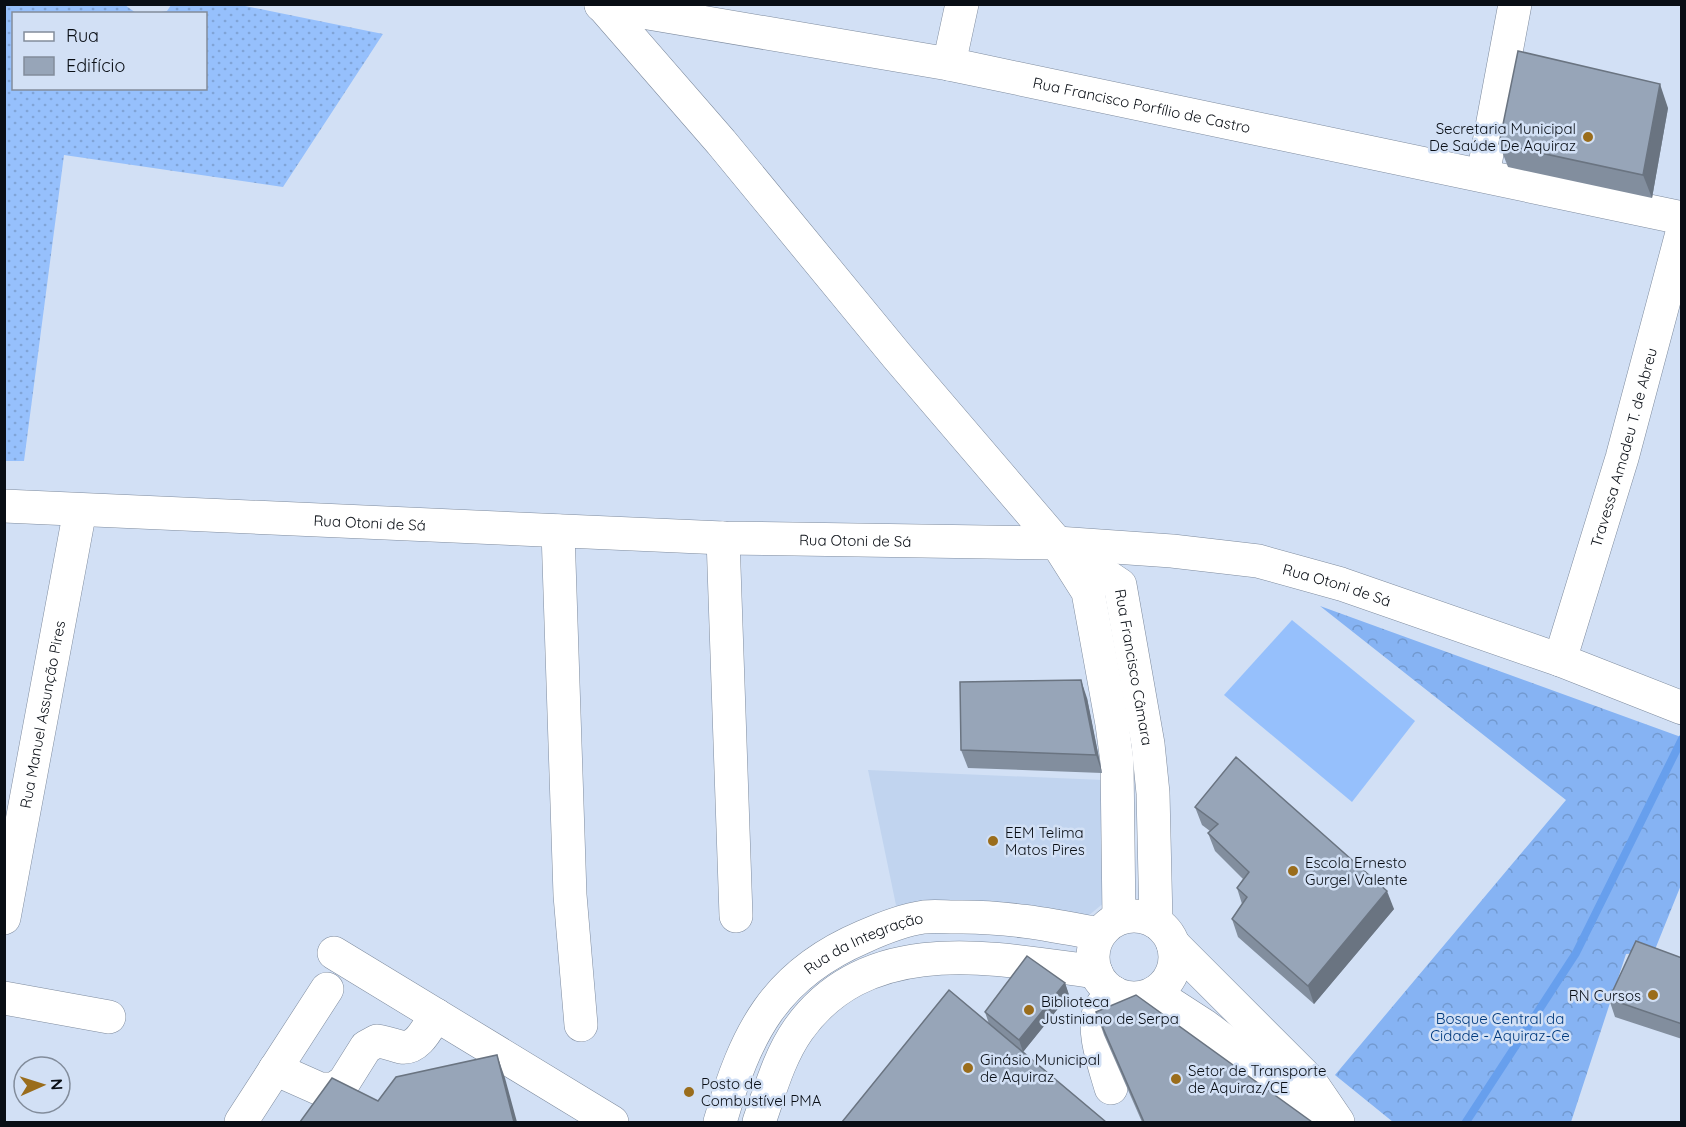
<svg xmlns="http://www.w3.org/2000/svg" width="1686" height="1127" viewBox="0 0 1686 1127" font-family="Quicksand,sans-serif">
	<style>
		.built { fill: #c1d4ef }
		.grass { fill: url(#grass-dots) }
		.forest { fill: url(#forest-crowns) }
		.garden { fill: #96c0fc }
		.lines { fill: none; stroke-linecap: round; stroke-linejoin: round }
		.stream { stroke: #679fed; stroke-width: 8 }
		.minor-casing { stroke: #7e8b9e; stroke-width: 34 }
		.minor { stroke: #fff; stroke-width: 33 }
		.wall { fill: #828e9e }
		.shaded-wall { fill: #6a7481 }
		.building { fill: #97a5b8; stroke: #6a7481; stroke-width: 1.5 }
		.poi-dot { fill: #9a6d1c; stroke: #d2e0f5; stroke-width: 2 }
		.labels { text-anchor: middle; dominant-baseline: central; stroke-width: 5; stroke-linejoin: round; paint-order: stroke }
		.street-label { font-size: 15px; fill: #090e15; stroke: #d2e0f5 }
		.poi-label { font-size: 15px; fill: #090e15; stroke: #d2e0f5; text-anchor: start }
		.park-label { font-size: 15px; fill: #003a7e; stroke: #d2e0f5 }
	</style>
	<defs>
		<pattern id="grass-dots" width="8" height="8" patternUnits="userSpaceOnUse" patternTransform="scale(1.5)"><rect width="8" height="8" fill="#96c0fc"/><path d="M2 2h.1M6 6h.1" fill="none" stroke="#80a4d7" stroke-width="1.8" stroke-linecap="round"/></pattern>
		<pattern id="forest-crowns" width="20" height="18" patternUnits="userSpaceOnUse" patternTransform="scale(1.5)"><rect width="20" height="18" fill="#86b3f3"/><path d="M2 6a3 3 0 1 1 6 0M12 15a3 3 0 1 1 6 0" fill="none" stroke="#7299cf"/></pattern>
	</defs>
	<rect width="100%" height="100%" fill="#d2e0f5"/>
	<polygon class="built" points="868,770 1103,780 1105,902 1088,916 897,910"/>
	<polygon class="grass" points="5,4 125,5 136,13 14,14 14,88 206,88 206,14 156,13 167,11 171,5 240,5 383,34 283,187 64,155 24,461 4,461"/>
	<polygon class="forest" points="1320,606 1681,737 1681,885 1654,952 1626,954 1571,1122 1393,1122 1335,1075 1566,800"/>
	<polygon class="garden" points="1292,620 1415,721 1352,802 1224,695"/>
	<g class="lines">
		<polyline class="stream" points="1466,1122 1576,953 1682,739"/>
		<defs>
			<g id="minor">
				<polyline points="601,4 721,142 897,356 1057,543 1088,592 1112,724 1117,762 1119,918"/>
				<path id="s1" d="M601,5l348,59 733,154"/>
				<polyline points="949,64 962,4"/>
				<polyline points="1483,175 1515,4"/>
				<path id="s2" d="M4,506l719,32 334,5 115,8 86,10 83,23 219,76 122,48"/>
				<polyline points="558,531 570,895 581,1025"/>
				<polyline points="723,538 736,916"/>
				<path id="s3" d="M1068,550l52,35 28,159 5,49 3,129"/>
				<path id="s4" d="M1560,660l62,-202 60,-225"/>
				<circle cx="1134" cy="957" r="41"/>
				<path id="s5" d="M4,918l76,-408"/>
				<polyline points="1173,944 1310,1081 1338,1122"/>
				<polyline points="334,953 612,1122"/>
				<polyline points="1154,993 1205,1026 1310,1106"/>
				<polyline points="4,998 109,1017"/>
				<path d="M275,1069l45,20h14l10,-7 22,-35 11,-6c8,1 16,4 24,6 17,3 27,-20 35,-32"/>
				<path d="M1111,1088c-6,-21 -21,-61 -10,-81 3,-5 8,-10 12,-15"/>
				<polyline points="241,1122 327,989"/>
				<path id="s6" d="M720,1122c26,-89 54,-147 143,-185 20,-9 40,-17 61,-20 10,-1 21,0 31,0 50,-1 96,8 144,17"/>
				<path d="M759,1122c11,-31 20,-65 39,-92 70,-99 196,-72 298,-58"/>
			</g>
		</defs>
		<use href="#minor" class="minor-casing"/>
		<use href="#minor" class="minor"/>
	</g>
	<g class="wall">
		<polygon points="1668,108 1652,198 1508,167 1499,144"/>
		<polygon points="1087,698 1102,773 968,768 961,750"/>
		<polygon points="1195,807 1394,909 1314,1004 1238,937 1232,919 1242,904 1237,888 1243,879 1215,851 1208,833 1210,831 1202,825"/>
		<polygon points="1682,958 1682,1039 1615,1017 1609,999"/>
		<polygon points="1065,983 1069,995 1023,1052 989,1024 985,1012"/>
		<polygon points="1096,1012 1312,1122 1142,1122 1104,1035"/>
	</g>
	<g class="shaded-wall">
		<polygon points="1660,84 1668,108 1652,198 1643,175"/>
		<polygon points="1081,680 1087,698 1102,773 1096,755"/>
		<polygon points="1387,891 1394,909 1314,1004 1308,986"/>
		<polygon points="1065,983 1069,995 1023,1052 1019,1040"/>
		<polygon points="497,1055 505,1078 517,1122 514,1122"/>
	</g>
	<g class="building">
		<polygon points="1518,51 1660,84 1643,175 1499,144"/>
		<polygon points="1081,680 1096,755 961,750 960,682"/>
		<polygon points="1236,757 1387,891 1308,986 1232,919 1247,897 1237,888 1249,872 1208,833 1218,824 1195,807"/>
		<polygon points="1636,941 1682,958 1682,1024 1609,999"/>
		<polygon points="1027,956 1065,983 1019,1040 985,1012"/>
		<polygon points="949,990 1106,1122 842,1122"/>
		<polygon points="1136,995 1312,1122 1144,1122 1096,1012"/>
		<polygon points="497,1055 514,1122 300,1122 332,1078 378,1101 396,1077"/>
	</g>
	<g class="poi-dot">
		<circle cx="1588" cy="137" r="6"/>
		<circle cx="993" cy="841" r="6"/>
		<circle cx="1293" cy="871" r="6"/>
		<circle cx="1653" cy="995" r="6"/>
		<circle cx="1029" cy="1010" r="6"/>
		<circle cx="968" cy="1068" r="6"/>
		<circle cx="1176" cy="1079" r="6"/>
		<circle cx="689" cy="1092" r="6"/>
	</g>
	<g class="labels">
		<g class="street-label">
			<text stroke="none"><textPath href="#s1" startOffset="550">Rua Francisco Porfílio de Castro</textPath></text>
			<text stroke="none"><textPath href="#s4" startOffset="222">Travessa Amadeu T. de Abreu</textPath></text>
			<text stroke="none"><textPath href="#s2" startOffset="366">Rua Otoni de Sá</textPath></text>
			<text stroke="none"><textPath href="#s2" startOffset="852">Rua Otoni de Sá</textPath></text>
			<text stroke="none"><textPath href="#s2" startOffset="1338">Rua Otoni de Sá</textPath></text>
			<text stroke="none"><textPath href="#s3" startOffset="146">Rua Francisco Câmara</textPath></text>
			<text stroke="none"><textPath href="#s5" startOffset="207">Rua Manuel Assunção Pires</textPath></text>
			<text stroke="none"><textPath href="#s6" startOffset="242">Rua da Integração</textPath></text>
		</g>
		<g class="poi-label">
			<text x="1576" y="128" text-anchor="end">Secretaria Municipal<tspan x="1576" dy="17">De Saúde De Aquiraz</tspan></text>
			<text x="1005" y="832">EEM Telima<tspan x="1005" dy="17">Matos Pires</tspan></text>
			<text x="1305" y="862">Escola Ernesto<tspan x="1305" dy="17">Gurgel Valente</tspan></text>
			<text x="1641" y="995" text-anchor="end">RN Cursos</text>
			<text x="1041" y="1001">Biblioteca<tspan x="1041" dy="17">Justiniano de Serpa</tspan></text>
			<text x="980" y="1059">Ginásio Municipal<tspan x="980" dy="17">de Aquiraz</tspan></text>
			<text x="1188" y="1070">Setor de Transporte<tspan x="1188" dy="17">de Aquiraz/CE</tspan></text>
			<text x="701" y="1083">Posto de<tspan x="701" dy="17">Combustível PMA</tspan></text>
		</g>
		<g class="park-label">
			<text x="1500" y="1018">Bosque Central da<tspan x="1500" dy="17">Cidade - Aquiraz-Ce</tspan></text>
		</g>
	</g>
	<rect width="1686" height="1127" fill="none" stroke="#090e15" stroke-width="12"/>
	<rect x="12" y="12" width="195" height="78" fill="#d2e0f5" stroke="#828c9b" stroke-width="1.5"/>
	<rect x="24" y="32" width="30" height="9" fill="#ffffff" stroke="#828c9b" stroke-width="1.5"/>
	<text x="66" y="42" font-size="18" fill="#090e15">Rua</text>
	<rect x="24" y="57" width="30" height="18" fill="#97a5b8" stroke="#828c9b" stroke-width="1.5"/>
	<text x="66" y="72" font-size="18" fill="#090e15">Edifício</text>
	<g transform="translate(42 1085) rotate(87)"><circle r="28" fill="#d2e0f5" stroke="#828c9b" stroke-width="1.5"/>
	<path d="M0-4.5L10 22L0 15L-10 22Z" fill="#9a6d1c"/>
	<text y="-9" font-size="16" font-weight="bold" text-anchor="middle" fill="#090e15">N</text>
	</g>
</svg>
